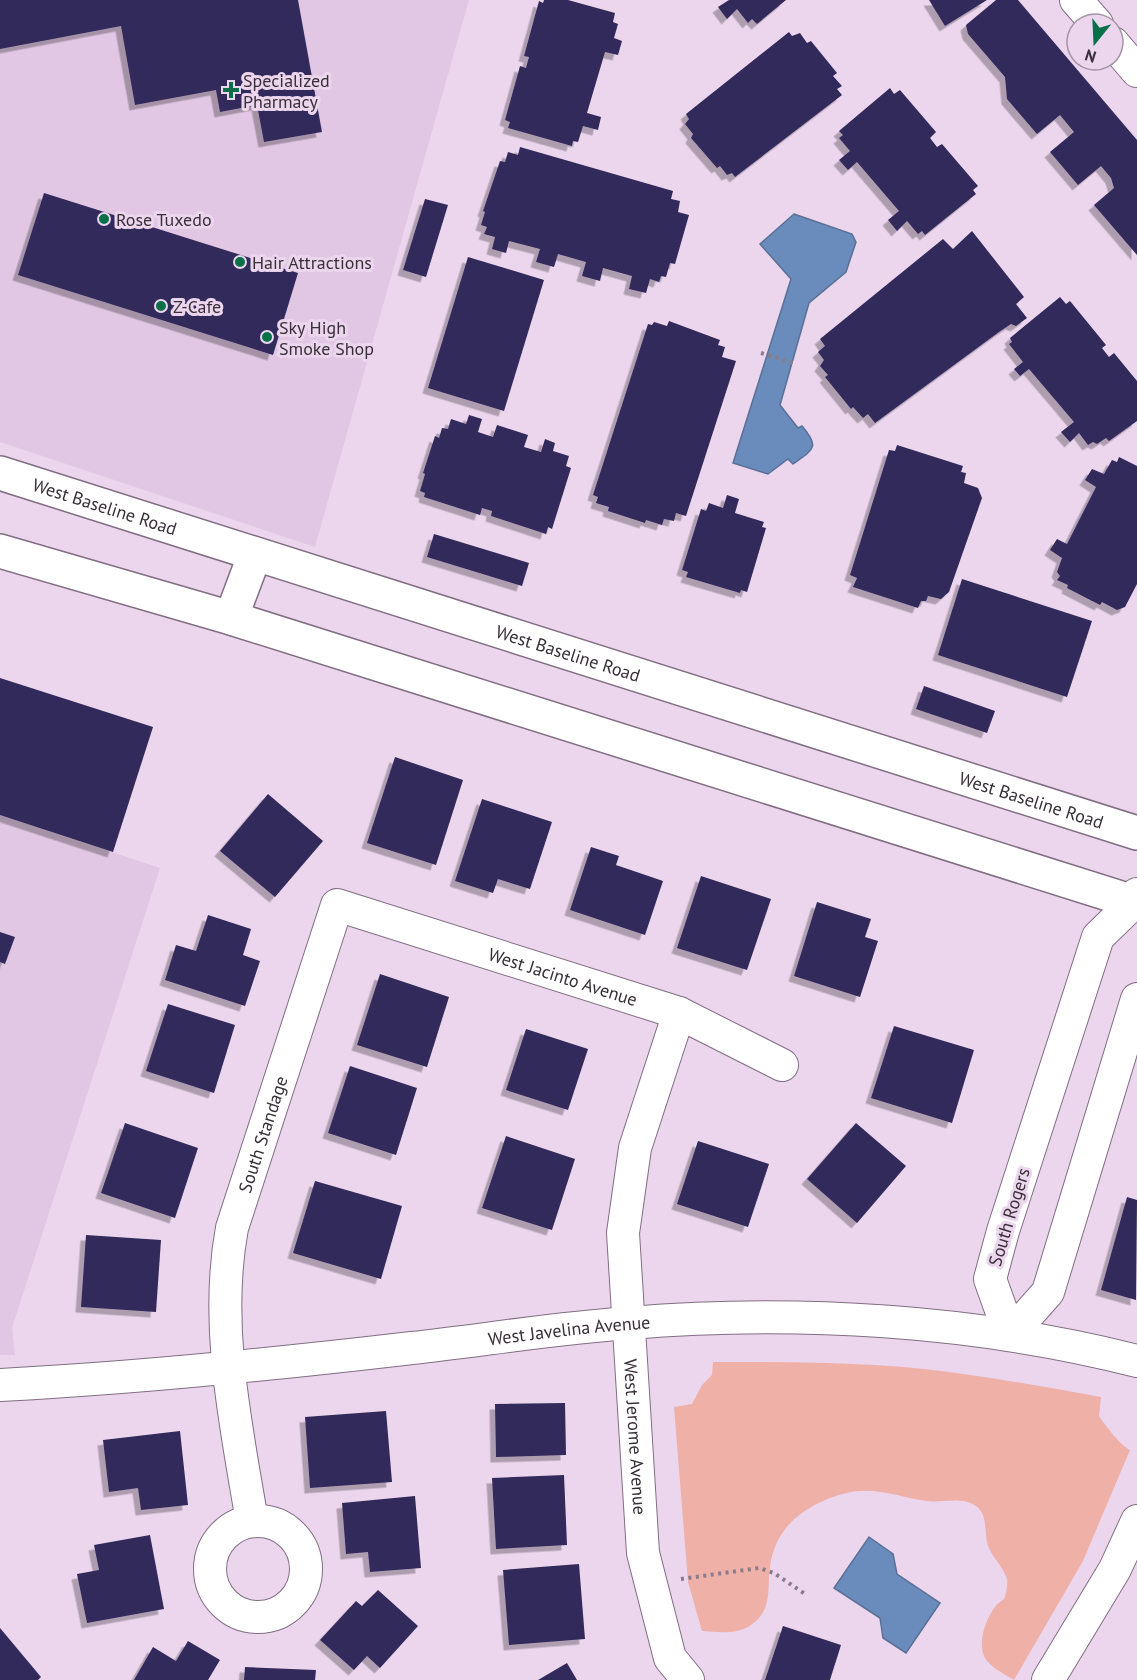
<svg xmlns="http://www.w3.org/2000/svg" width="1137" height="1680" viewBox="0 0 1137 1680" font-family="'PT Sans',sans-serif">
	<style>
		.built { fill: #e1c7e4 }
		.green { fill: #efb0a7 }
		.water { fill: #698cbd; stroke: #5a7095; stroke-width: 1.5 }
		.building { fill: #33295a; filter: url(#shadow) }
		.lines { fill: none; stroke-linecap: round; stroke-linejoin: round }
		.street-casing { stroke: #816e83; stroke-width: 34 }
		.primary-casing { stroke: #816e83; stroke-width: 36 }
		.path { stroke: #8b7c8b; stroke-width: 4; stroke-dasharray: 3 4.5; stroke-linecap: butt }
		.street { stroke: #fff; stroke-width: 32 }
		.primary { stroke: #fff; stroke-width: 33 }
		.poi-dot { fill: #067149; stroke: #ecd6ee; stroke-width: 2 }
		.labels { text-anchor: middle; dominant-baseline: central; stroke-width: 6; stroke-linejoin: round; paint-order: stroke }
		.poi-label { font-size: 18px; fill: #382f38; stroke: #ecd6ee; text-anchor: start }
		.street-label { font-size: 18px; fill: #382f38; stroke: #ecd6ee }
	</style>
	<defs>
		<filter id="shadow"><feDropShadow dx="-5.5" dy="5.5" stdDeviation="0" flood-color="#0004"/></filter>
	</defs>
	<rect width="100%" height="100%" fill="#ecd6ee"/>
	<g class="built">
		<polygon points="0,0 469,0 315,547 0,442"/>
		<polygon points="0,815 160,868 12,1328 15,1355 0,1355"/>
	</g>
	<path class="green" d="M713,1362c73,0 147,0 220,8 57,7 113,17 168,27l-2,19c7,10 21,29 31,34l-47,111 -69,119c-8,-5 -20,-11 -26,-18 -13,-14 -3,-42 7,-55 2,-4 8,-6 10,-10 1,-3 3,-14 2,-18 -3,-11 -14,-21 -18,-31 -6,-14 0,-33 -13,-42 -14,-10 -34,-3 -49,-5 -28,-4 -52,-15 -81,-8 -38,10 -71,32 -76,74 -3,21 3,43 -19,58 -14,10 -33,7 -49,6l-14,-49 -14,-175 18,-3 10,-19 10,-10z"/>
	<g class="water">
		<path d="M794,214l58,20 4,8 -10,30 -37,31 -29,102 18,23 4,-2c18,21 12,23 -9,38l-5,-5 -20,15 -35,-11 58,-184 -31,-35z"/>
		<polygon points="869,1537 893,1554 897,1574 940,1603 906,1653 883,1638 880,1618 834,1588"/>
	</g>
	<g class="building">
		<polygon points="0,0 298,0 322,132 264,142 257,105 220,112 216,90 135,105 121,26 0,49"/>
		<polygon points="544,0 568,0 615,13 613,22 618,24 614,38 622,41 618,55 605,52 587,113 601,117 598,130 583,126 578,142 573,141 572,146 508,128 510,122 505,120 520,66 526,68 529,57 524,56 539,1 543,3"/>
		<polygon points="729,0 786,0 757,24 752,19 748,23 737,9 727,19 718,7"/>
		<polygon points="929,0 987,0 945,26"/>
		<polygon points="996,0 1018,0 1137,140 1137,255 1094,205 1114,188 1111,178 1101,166 1078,185 1050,152 1074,132 1060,115 1037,134 1007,99 1005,77 968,34 966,25"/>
		<polygon points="789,32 792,36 800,33 807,43 811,41 837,73 833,76 842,86 837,89 842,95 735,177 732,173 727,175 720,166 717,168 691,138 693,134 685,124 689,119 686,114"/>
		<polygon points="890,88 894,94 900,90 936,132 930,138 937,147 942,144 978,186 973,190 976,194 925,235 922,231 918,234 907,221 897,231 888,220 899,211 857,162 848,170 839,160 850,151 839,138 843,135 839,131"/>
		<polygon points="520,147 673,191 671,199 680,201 678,212 689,215 675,264 670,263 666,277 661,276 659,282 650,279 646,293 629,289 632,276 603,268 600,281 582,276 586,262 558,254 554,267 536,262 540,249 509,241 506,253 492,249 495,237 484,234 487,227 481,225 485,212 483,211 500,161 505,162 508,152 518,155"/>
		<polygon points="44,193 298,273 273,355 18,275"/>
		<polygon points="425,199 448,205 426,277 403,270"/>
		<polygon points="972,231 1024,297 1016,304 1027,318 1016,326 1011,324 999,332 875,423 868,414 863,418 853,407 851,409 825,377 828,375 820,366 824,360 818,352 825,346 820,339 943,239 953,249"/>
		<polygon points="468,257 544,280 504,411 428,388"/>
		<polygon points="1060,297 1066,304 1070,301 1106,345 1102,348 1109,357 1114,353 1137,381 1137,421 1109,441 1106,438 1097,444 1093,442 1088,445 1079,433 1070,442 1061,432 1074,422 1029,369 1020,376 1014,369 1023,362 1009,344 1012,342 1010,338"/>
		<polygon points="669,321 720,340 718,345 725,347 722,357 736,361 686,516 676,513 674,521 664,519 662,525 646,520 645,523 608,511 609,507 596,503 598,497 593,495 648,324 652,325 654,322 667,326"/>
		<polygon points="469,415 482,419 478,432 493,437 497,425 528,435 524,447 541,452 545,439 555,443 553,451 569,456 566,466 571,468 552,529 548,527 546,534 491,516 492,511 482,508 480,515 424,497 425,493 420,491 425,474 423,473 435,436 439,438 442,428 448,429 451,419 466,424"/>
		<polygon points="897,445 963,466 961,472 966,473 964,483 978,488 982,498 949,592 941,599 928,596 926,601 921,601 918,608 853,587 857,578 850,575 889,450 895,451"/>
		<polygon points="1119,457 1137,466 1137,584 1125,607 1117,610 1102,602 1100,605 1067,588 1068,585 1057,580 1060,576 1057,572 1062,558 1050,550 1057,539 1067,544 1096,487 1085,480 1092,469 1104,474 1112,460 1117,462"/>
		<polygon points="727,495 739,499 735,513 764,522 762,527 766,528 747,592 741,590 740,593 686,577 688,572 682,570 701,509 706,511 709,503 723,508"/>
		<polygon points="434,534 529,563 522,586 427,557"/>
		<polygon points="962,579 1092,621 1067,697 938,655"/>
		<polygon points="0,678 153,727 113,852 0,815"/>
		<polygon points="924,686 995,711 987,733 916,709"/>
		<polygon points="395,757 463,780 436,865 367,843"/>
		<polygon points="268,794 323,841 275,897 220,851"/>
		<polygon points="482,799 552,822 530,889 498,879 493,893 455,881"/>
		<polygon points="591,847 619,856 616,865 663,881 645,935 570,910"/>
		<polygon points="701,876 771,899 747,970 677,948"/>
		<polygon points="817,902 871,919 865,937 878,941 860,997 794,976"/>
		<polygon points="208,915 251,929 243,955 260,961 245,1006 165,980 176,945 196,951"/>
		<polygon points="0,932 15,937 5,964 0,962"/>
		<polygon points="380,974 449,997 427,1067 357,1045"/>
		<polygon points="168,1004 235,1025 214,1093 146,1071"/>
		<polygon points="894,1026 974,1050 952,1123 871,1098"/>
		<polygon points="526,1029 588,1049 568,1110 506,1090"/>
		<polygon points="350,1066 417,1088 396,1155 328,1133"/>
		<polygon points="125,1123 198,1148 175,1218 101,1193"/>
		<polygon points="856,1123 906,1166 857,1223 807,1179"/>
		<polygon points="506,1136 575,1159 552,1230 482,1208"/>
		<polygon points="698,1141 769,1164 748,1227 677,1204"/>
		<polygon points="315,1181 402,1206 381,1279 293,1253"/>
		<polygon points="1127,1197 1137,1200 1136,1300 1101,1290"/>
		<polygon points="86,1235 161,1240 156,1312 81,1307"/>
		<polygon points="565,1403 566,1455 496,1457 495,1404"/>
		<polygon points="386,1411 392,1482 310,1488 305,1417"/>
		<polygon points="180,1431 188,1505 141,1510 138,1488 109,1492 103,1440"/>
		<polygon points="564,1475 567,1545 496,1549 492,1478"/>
		<polygon points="415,1496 421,1568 370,1572 368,1552 346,1554 342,1503"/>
		<polygon points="150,1535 164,1609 87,1623 77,1574 99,1570 94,1545"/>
		<polygon points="579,1564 585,1639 509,1645 503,1570"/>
		<polygon points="378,1590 418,1626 380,1668 367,1656 354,1670 320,1640 356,1601 362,1606"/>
		<polygon points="783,1626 841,1645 830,1680 765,1680"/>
		<polygon points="0,1628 41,1677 38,1680 0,1680"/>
		<polygon points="188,1641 220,1660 208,1680 134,1680 153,1647 176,1661"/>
		<polygon points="567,1663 577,1680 538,1680"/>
		<polygon points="245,1667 316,1670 315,1680 244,1680"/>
	</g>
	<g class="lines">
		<defs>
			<g id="street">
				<polyline points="1076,0 1097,24"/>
				<polyline points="1113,43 1137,71"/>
				<polyline points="1137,894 1134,902 1098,937 1003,1231 990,1279 1010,1335 1048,1292 1137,999"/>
				<path id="s1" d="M679,1013l-44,135 -12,85 20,320 27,105 18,22"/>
				<path id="s2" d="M0,1385c138,-7 275,-21 412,-37 72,-8 145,-20 217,-25 166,-14 347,-3 508,38"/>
				<path id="s3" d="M252,1521c-16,-96 -38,-196 -20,-293l105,-323 342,108 103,52"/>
				<circle cx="258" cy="1569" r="48"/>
				<polyline points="1048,1680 1115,1569 1137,1521"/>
			</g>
			<g id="primary">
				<path id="s4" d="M0,473l1137,360"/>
				<polyline points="0,551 231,618 1137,903"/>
				<polyline points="231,618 255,554"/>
			</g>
		</defs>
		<use href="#street" class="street-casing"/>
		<use href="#primary" class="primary-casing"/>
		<g class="path">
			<polyline points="761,353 796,364"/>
			<polyline points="681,1579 759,1568 774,1573 805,1594"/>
		</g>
		<use href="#street" class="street"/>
		<use href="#primary" class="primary"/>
	</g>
	<g class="poi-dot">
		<path d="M228 81h6v6h6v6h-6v6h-6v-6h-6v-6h6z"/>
		<circle cx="104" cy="219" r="6"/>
		<circle cx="240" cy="262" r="6"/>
		<circle cx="161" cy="306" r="6"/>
		<circle cx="267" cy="337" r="6"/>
	</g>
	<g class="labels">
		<g class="poi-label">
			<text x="243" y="80">Specialized<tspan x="243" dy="21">Pharmacy</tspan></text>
			<text x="116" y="219">Rose Tuxedo</text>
			<text x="252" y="262">Hair Attractions</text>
			<text x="173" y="306">Z-Cafe</text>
			<text x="279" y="327">Sky High<tspan x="279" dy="21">Smoke Shop</tspan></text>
		</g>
		<g class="street-label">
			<text stroke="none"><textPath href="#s4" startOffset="110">West Baseline Road</textPath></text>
			<text stroke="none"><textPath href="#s4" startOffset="596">West Baseline Road</textPath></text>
			<text stroke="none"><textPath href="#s4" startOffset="1082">West Baseline Road</textPath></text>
			<text stroke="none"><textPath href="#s3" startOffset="872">West Jacinto Avenue</textPath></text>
			<text stroke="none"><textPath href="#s3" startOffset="394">South Standage</textPath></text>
			<text transform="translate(1009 1217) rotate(-73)">South Rogers</text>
			<text stroke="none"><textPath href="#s2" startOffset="572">West Javelina Avenue</textPath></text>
			<text stroke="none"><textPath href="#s1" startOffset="432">West Jerome Avenue</textPath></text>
		</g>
	</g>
	<g transform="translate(1095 42) rotate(198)"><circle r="28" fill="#ecd6ee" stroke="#a493a5" stroke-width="1.5"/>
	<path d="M0-4.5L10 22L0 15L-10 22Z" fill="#067149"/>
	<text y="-9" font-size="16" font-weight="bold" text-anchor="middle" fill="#382f38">N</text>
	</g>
</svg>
